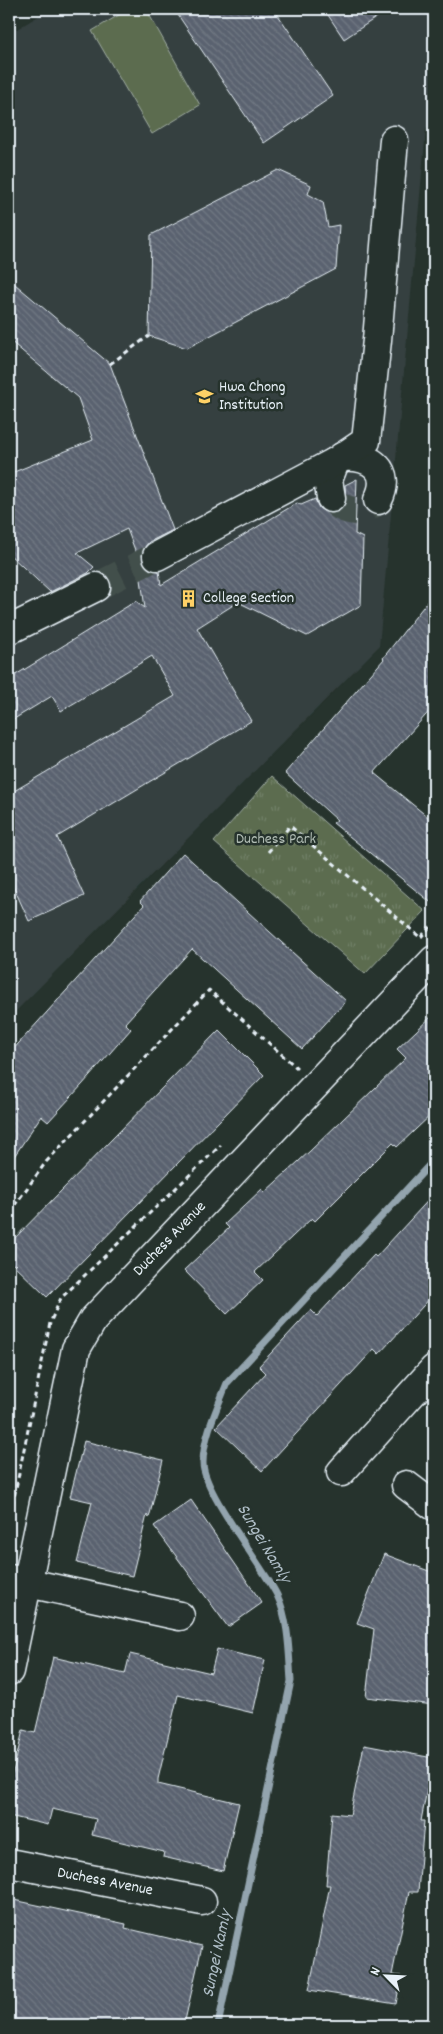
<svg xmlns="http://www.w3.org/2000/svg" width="443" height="2034" viewBox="0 0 443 2034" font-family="Dekko,sans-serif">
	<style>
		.built { fill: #364141 }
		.grass { fill: url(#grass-tufts); stroke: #a2aea4 }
		.pitch { fill: #5b6c4f; stroke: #a2aea4 }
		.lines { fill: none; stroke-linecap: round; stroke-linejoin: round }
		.stream { stroke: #93a4ae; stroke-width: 7 }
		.building { fill: url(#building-back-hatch); stroke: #e8f1f8 }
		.minor-tunnel { stroke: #43504b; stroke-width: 28; stroke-dasharray: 28 14; stroke-linecap: butt }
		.minor-casing { stroke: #e8f1f8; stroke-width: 31 }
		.path { stroke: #e8f1f8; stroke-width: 3; stroke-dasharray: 5 4; stroke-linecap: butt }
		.minor { stroke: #26332d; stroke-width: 28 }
		.labels { text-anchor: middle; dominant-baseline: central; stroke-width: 5; stroke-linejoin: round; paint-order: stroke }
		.poi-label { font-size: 16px; fill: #e8f1f8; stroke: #26332d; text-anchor: start }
		.park-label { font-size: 16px; fill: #b0bcb4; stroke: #26332d }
		.street-label { font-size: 16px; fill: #e8f1f8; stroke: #26332d }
		.water-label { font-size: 18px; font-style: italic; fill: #afbec7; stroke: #26332d }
	</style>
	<defs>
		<pattern id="grass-tufts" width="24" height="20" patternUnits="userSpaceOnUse" patternTransform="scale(1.25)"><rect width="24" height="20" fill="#5b6c4f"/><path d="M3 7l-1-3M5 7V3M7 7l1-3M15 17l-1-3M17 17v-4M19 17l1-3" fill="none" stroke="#738169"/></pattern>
		<pattern id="building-back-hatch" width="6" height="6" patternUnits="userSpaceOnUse" patternTransform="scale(1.25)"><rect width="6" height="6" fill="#5a626f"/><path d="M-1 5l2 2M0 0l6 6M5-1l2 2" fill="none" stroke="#727984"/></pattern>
	</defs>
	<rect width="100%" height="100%" fill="#26332d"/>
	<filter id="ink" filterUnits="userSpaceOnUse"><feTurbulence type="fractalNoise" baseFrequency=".02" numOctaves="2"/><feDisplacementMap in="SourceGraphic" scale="10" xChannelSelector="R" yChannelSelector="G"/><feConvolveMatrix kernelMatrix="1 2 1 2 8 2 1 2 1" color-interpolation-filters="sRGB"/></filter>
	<g filter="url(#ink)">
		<polygon class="built" points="50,9 434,9 434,123 426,129 379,646 9,1018 9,34"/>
		<polygon class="grass" points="272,776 425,911 365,974 214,842"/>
		<polygon class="pitch" points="129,9 146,9 200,105 152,134 92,31"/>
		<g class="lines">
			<path class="stream" d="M218,2025l73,-344c-2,-27 -2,-61 -14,-86 -15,-30 -74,-103 -74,-132 0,-26 15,-57 24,-80l207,-223"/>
		</g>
		<g class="building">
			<polygon points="174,9 274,9 333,96 264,143"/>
			<polygon points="324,9 389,9 344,39"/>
			<polygon points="278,170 311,185 308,194 323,202 328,227 339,225 336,269 187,348 149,336 151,235"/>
			<polygon points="9,279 110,364 173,530 149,542 144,548 141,555 143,563 148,569 159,571 161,585 297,503 301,505 315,499 319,508 325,512 333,513 341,510 346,503 345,485 357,479 355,534 363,538 361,605 307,636 238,602 197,628 251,721 57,837 84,896 29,921 9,877 9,794 175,696 152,656 61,711 52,696 9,722 9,679 136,601 145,608 138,558 127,529 77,553 94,567 88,573 50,592 9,554 9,474 93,440 78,398 9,340"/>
			<polygon points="434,593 434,706 374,773 434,822 434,905 333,823 337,820 285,773 384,659 383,658"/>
			<polygon points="183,853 346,1001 302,1049 192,949 125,1023 131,1029 82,1085 48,1122 41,1116 9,1164 9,1054 144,905 140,901"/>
			<polygon points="434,1014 434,1112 397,1147 393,1143 315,1221 312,1218 255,1272 263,1280 227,1314 184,1270 229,1228 225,1224 262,1189 265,1192 310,1151 406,1058 397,1049"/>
			<polygon points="219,1030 264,1075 47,1297 9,1260 9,1244"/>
			<polygon points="434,1194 434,1294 379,1354 374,1349 262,1471 216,1427 266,1373 259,1366 311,1310 317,1316 374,1255 376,1257"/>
			<polygon points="84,1441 163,1460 149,1518 147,1515 132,1576 77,1563 92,1502 70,1497"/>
			<polygon points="191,1500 262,1603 228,1627 154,1526"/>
			<polygon points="384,1554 434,1573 434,1705 366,1697 374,1629 357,1623"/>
			<polygon points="217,1649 265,1660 253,1713 178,1695 158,1779 158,1784 239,1803 223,1871 163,1857 164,1852 92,1835 96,1819 52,1809 48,1825 9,1816 9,1789 23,1730 35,1733 53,1657 125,1674 130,1654 211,1673"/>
			<polygon points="364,1745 433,1758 421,1821 424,1821 418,1892 409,1892 392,1975 401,1976 396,2004 309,1990 330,1885 326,1885 332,1813 350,1815"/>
			<polygon points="9,1899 126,1924 125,1928 202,1946 184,2025 9,2025"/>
		</g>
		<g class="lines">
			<g class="minor-tunnel">
				<path d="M331,498c14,16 31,17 47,2"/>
				<polyline points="96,587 157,556"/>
			</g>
			<defs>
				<g id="minor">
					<path d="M342,457c29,-2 51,13 36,43"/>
					<polyline points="331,498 328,480 335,462"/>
					<polyline points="157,556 335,462 366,441 377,340 394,140"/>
					<polyline points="9,630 96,587"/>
					<polyline points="341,1472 434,1369"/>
					<polyline points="406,1485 434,1506"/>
					<polyline points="10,1579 180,1616"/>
					<polyline points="9,1671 76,1349 93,1320 434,960"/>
					<polyline points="9,1863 202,1901"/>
				</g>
			</defs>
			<use href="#minor" class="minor-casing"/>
			<g class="path">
				<polyline points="110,364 149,336"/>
				<polyline points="268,852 290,826 421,938"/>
				<polyline points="421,937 434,922"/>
				<polyline points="9,1213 46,1162 209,990 297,1068"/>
				<polyline points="9,1522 50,1323 61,1298 221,1145"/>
			</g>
			<use href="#minor" class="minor"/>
		</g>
	</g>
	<defs>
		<symbol id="university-bare" viewBox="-9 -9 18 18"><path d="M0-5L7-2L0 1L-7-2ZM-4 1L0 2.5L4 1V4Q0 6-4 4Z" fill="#ffd166" stroke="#26332d" stroke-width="2.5" paint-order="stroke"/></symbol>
		<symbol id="building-bare" viewBox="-9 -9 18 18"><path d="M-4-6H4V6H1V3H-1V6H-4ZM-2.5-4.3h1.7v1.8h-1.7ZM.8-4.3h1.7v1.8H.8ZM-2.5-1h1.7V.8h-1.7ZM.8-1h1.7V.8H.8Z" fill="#ffd166" stroke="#26332d" stroke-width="2.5" paint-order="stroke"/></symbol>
	</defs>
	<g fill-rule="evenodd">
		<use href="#university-bare" x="192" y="384" width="25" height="25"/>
		<use href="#building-bare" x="176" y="586" width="25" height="25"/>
	</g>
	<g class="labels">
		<g class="poi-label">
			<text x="219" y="387">Hwa Chong<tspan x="219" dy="18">Institution</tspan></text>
			<text x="203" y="598">College Section</text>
		</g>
		<g class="park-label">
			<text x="276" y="839">Duchess Park</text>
		</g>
		<g class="street-label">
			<text transform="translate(170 1239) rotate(-46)">Duchess Avenue</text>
			<text transform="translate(105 1882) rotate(11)">Duchess Avenue</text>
		</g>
		<g class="water-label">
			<text transform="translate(263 1544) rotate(59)">Sungei Namly</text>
			<text transform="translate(218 1954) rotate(-78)">Sungei Namly</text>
		</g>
	</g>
	<rect width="443" height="2034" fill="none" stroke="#26332d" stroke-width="30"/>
	<rect x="15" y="15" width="413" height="2004" fill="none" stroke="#e8f1f8" stroke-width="2" filter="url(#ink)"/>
	<g transform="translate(386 1976) rotate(294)" stroke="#26332d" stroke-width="4" paint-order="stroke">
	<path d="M0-4L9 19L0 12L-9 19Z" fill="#e8f1f8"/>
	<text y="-8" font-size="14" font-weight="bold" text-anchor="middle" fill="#e8f1f8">N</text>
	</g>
</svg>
